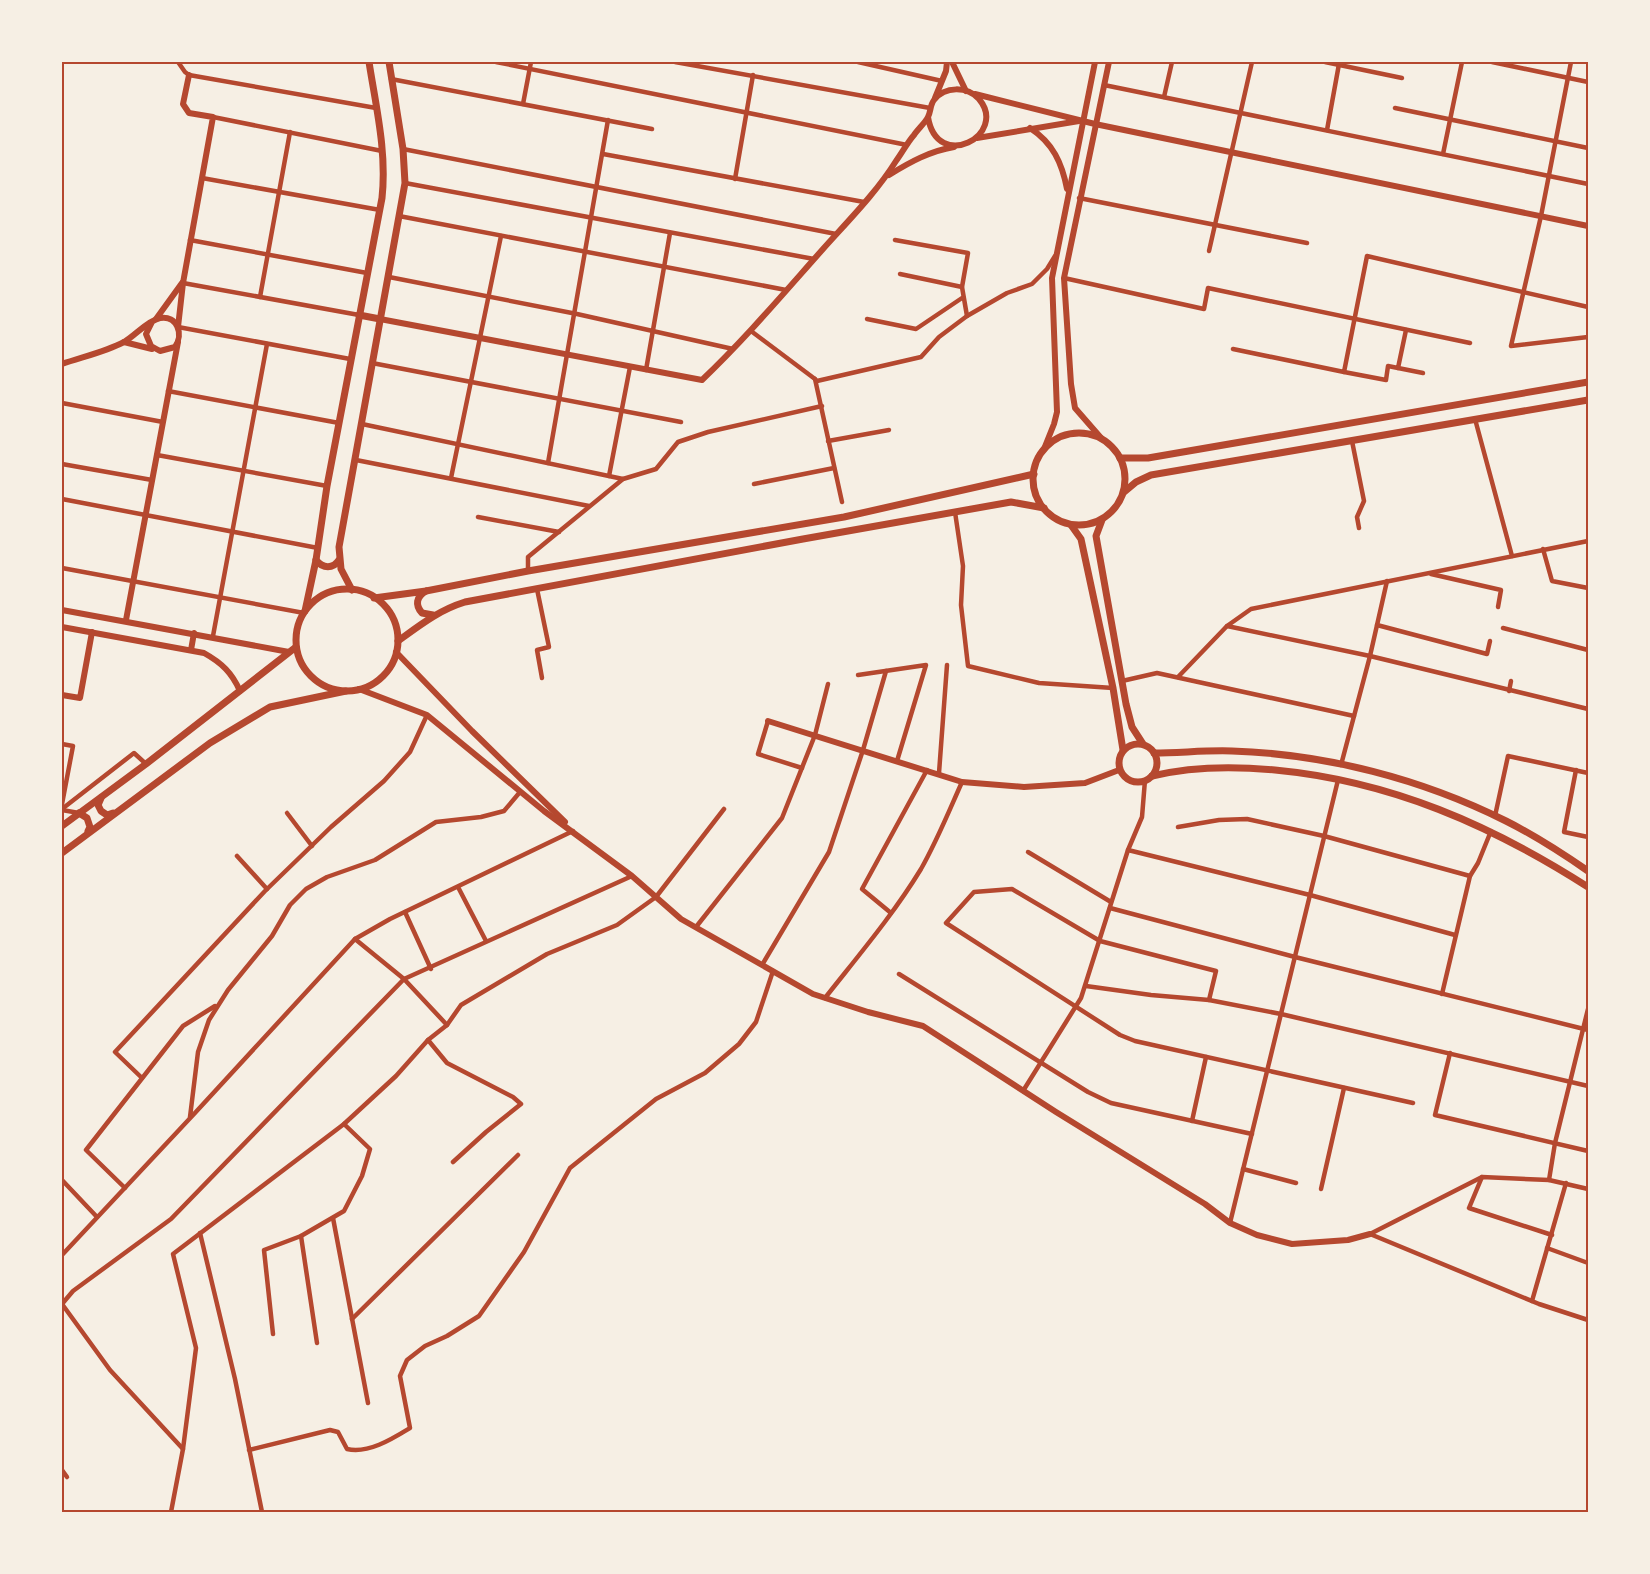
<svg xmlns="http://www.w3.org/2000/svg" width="1650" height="1574" viewBox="0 0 1650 1574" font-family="'Times New Roman',serif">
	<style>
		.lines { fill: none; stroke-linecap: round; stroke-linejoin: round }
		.minor { stroke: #b5482f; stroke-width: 4.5 }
		.tertiary { stroke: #b5482f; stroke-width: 6 }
		.secondary { stroke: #b5482f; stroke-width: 7 }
		.neatline { fill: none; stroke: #b5482f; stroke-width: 2 }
	</style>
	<rect width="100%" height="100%" fill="#f6efe4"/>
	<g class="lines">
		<g class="minor">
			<polyline points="178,62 185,72 189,75 376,108"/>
			<polyline points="496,62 907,145"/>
			<polyline points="675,62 930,108"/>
			<polyline points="858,62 942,81"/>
			<polyline points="1325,62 1402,78"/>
			<polyline points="1492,62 1588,82"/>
			<polyline points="1571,62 1541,216 1511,346 1588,337"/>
			<polyline points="391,79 652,129"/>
			<polyline points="1104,85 1588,184"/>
			<polyline points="1164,97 1172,62"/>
			<polyline points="523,104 531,62"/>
			<polyline points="1395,108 1588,148"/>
			<polyline points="213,117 382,151"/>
			<polyline points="1327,130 1339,64"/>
			<polyline points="403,149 836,234"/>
			<polyline points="603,154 864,202"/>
			<polyline points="1443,154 1462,62"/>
			<polyline points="202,178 380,210"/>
			<polyline points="735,179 753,75"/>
			<polyline points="405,183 814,259"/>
			<polyline points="1079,198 1307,243"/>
			<polyline points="399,216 786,290"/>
			<polyline points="190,240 367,273"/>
			<polyline points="895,240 968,253 962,287 967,316"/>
			<polyline points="1209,251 1252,62"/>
			<polyline points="900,274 962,287"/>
			<polyline points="389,277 577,314 733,349"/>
			<polyline points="1064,278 1204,309 1208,288 1470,343"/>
			<polyline points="183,283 359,315"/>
			<polyline points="260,297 290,132"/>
			<polyline points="867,319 916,329 962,298"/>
			<polyline points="178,327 350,359"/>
			<polyline points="751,331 815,379 842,502"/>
			<polyline points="1233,349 1344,372 1367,256 1588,307"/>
			<polyline points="372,363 681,422"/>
			<polyline points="1398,368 1423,373"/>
			<polyline points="646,370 670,233"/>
			<polyline points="1344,372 1386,380 1388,366 1398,368 1406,330"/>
			<polyline points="815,379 817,381 921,357 939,337 967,316 1007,293 1032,284 1047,269 1055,256"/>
			<polyline points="168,391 339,423"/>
			<polyline points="62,403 163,422"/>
			<polyline points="1475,419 1512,556"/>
			<polyline points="362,424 623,479"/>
			<polyline points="828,441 889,430"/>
			<polyline points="1352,441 1364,501 1357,517 1359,528"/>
			<polyline points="157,455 327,486"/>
			<polyline points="356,460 589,506"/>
			<polyline points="548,463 608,120"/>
			<polyline points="62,464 152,480"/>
			<polyline points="609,476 630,367"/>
			<polyline points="451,478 501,236"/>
			<polyline points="754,484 834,468"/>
			<polyline points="62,499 318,548"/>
			<polyline points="955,512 963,566 961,605 968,666 1039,683 1113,688"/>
			<polyline points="478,517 559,532"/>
			<polyline points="1543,549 1552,581 1588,588"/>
			<polyline points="62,568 304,613"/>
			<polyline points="528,571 528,557 623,479 656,469 678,442 708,432 822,406"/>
			<polyline points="1431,574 1501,590 1498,607"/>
			<polyline points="537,589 549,647 537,650 542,678"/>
			<polyline points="1377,625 1487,654 1490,641"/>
			<polyline points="1227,626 1370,656 1588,709"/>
			<polyline points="1503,628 1588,650"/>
			<polyline points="213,636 267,344"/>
			<polyline points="858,675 926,665 897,761"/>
			<polyline points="1178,677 1227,626 1251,609 1588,541"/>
			<polyline points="1122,681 1157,673 1354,716"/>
			<polyline points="1509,691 1511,681"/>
			<polyline points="768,721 758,754 802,768"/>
			<polyline points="62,744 73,746 62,804"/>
			<polyline points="1341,765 1370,656 1387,581"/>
			<polyline points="1576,770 1564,832 1588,837"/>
			<polyline points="939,773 947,665"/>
			<polyline points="62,809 134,753 146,764"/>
			<polyline points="62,810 79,813"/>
			<polyline points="287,813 312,846"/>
			<polyline points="1495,816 1508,756 1588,773"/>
			<polyline points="1178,827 1219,820 1247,819 1324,836 1470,876"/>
			<polyline points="1128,850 1310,895 1455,935"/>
			<polyline points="1028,852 1111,902"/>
			<polyline points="237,856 267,889"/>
			<polyline points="458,887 486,941"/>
			<polyline points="1110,908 1295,957 1588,1030"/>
			<polyline points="405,912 431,969"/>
			<polyline points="891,913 862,889 927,770"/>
			<polyline points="696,927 782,818 815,735 828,684"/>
			<polyline points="355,939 404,979 447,1025"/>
			<polyline points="762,965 829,852 863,750 886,671"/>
			<polyline points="899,974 1088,1092 1111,1103 1252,1134"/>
			<polyline points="1086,986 1151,995 1209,1000 1281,1014 1588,1086"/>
			<polyline points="1442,994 1470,876 1478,863 1491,831"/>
			<path d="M825,998c33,-42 68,-83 96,-129 16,-28 28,-58 41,-87"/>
			<polyline points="1209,1000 1216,971 1100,941 1012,889 974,892 946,923 1120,1035 1135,1041 1413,1103"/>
			<polyline points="428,1040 447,1063 513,1097 521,1104 486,1132 453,1162"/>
			<polyline points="1450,1053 1435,1115 1588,1151"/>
			<polyline points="142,1078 115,1052 265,891 331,827 384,781 410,752 427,715"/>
			<polyline points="1023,1091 1081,998 1128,850 1142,817 1145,780"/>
			<polyline points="190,1117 198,1052 209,1020 228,990 272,936 290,905 306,889 327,877 375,860 436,822 481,817 504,811 520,792"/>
			<polyline points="1192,1121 1206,1057"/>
			<polyline points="1243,1169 1296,1183"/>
			<polyline points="1482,1177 1469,1208 1552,1235"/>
			<polyline points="62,1180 97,1217"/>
			<polyline points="1549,1180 1555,1143 1588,1009"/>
			<polyline points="125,1188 86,1150 183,1026 215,1006"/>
			<polyline points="1321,1189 1344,1088"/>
			<polyline points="333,1218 368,1403"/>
			<polyline points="1230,1223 1338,780"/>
			<polyline points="200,1233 235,1379 262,1512"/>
			<polyline points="1370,1234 1539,1304 1588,1320"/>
			<polyline points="1370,1234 1482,1177 1549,1180 1588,1189"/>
			<polyline points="301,1236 317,1343"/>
			<polyline points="1547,1248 1588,1263"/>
			<polyline points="62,1255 194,1114 355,939 390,919 573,831"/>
			<polyline points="1532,1301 1566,1183"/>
			<polyline points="62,1304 73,1291 171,1219 404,979 632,876"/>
			<polyline points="62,1304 110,1370 183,1449"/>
			<polyline points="352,1319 518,1155"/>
			<polyline points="273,1334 264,1250 301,1236 344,1211 362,1176 370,1149 344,1124"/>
			<path d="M249,1450l81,-20 8,2 9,17c21,5 45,-10 63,-21l-10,-52 7,-16 18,-14 22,-10 32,-20 45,-64 46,-84 86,-69 49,-26 34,-29 17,-22 17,-51"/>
			<polyline points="62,1470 67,1477"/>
			<polyline points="171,1512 183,1449 196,1348 173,1254 344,1124 396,1076 428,1040 447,1025 461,1005 547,954 617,925 656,897 724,809"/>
		</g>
		<g class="tertiary">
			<polyline points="952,62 966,91"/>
			<polyline points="975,94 1095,124 1588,226"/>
			<polyline points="935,98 946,71 947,62"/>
			<path d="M1030,128c23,15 32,35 37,61"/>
			<polyline points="977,138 1079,121"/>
			<path d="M889,175c21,-13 41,-24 65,-28"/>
			<polyline points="156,319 182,283"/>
			<path d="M380,319l322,61c43,-41 81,-86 121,-131 25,-28 53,-56 73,-88 6,-8 11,-18 18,-26 4,-6 11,-12 14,-18 3,-6 2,-12 6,-17 11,-14 33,-14 45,-1 30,36 -42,74 -51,18"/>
			<polyline points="178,327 183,283 213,117 189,113 183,104 189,75"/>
			<polyline points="124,342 152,349"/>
			<path d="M62,364c20,-7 43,-12 62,-22 12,-7 23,-21 36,-24 17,-3 24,16 15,29l-15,4 -9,-5 -5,-12 6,-12"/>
			<polyline points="1102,439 1075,408 1071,384 1064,278 1109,62"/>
			<polyline points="1044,449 1054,424 1057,412 1052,278 1095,62"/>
			<polyline points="62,610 289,652"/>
			<polyline points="126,620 178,342"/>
			<path d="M62,627l142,26c18,10 28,20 36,38"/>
			<polyline points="191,650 194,633"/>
			<polyline points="396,652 472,731 565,822"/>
			<polyline points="359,689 427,715 544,811 632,876 681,919 813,994 868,1012 923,1026 1056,1112 1205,1204 1230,1223 1257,1235 1292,1244 1348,1240 1370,1234"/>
			<polyline points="62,695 80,698 92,632"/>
			<polyline points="768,721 962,782 1024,787 1085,783 1119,770"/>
		</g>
		<g class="secondary">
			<polyline points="359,315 380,319"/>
			<circle cx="1079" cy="479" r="46"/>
			<polyline points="1120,458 1148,458 1588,382"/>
			<polyline points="1124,492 1136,482 1151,475 1588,400"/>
			<polyline points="1102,520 1096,536 1126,704 1132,727 1143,744"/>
			<polyline points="1071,525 1081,539 1113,688 1123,750"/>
			<path d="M316,560c7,9 17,9 23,0"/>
			<circle cx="347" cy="640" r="51"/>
			<polyline points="352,590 341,569 339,547 405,183 403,149 389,62"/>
			<path d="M426,591c-10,6 -11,14 -4,22l11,2"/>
			<polyline points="374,598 426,591 528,571 844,517 1034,474"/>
			<path d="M305,611l11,-51 11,-74 55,-288c5,-46 -6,-91 -13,-136"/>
			<path d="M398,641c22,-16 41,-31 67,-39l338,-63 208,-37 33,6"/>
			<circle cx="1138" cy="763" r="19"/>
			<path d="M1154,753c26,0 52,-3 78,-2 94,3 190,28 274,70 28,14 56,32 82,50"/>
			<path d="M1152,776c41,-10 81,-10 123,-6 116,11 216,55 313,117"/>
			<polyline points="101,798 98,805 101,811 107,815 113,813"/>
			<polyline points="79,813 87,818 90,827 88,831"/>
			<polyline points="62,826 146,764 296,647"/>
			<polyline points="62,853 210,743 270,707 346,691"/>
		</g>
	</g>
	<rect width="1650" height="1574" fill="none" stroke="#f6efe4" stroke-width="126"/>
	<rect x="63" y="63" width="1524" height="1448" class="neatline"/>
</svg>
